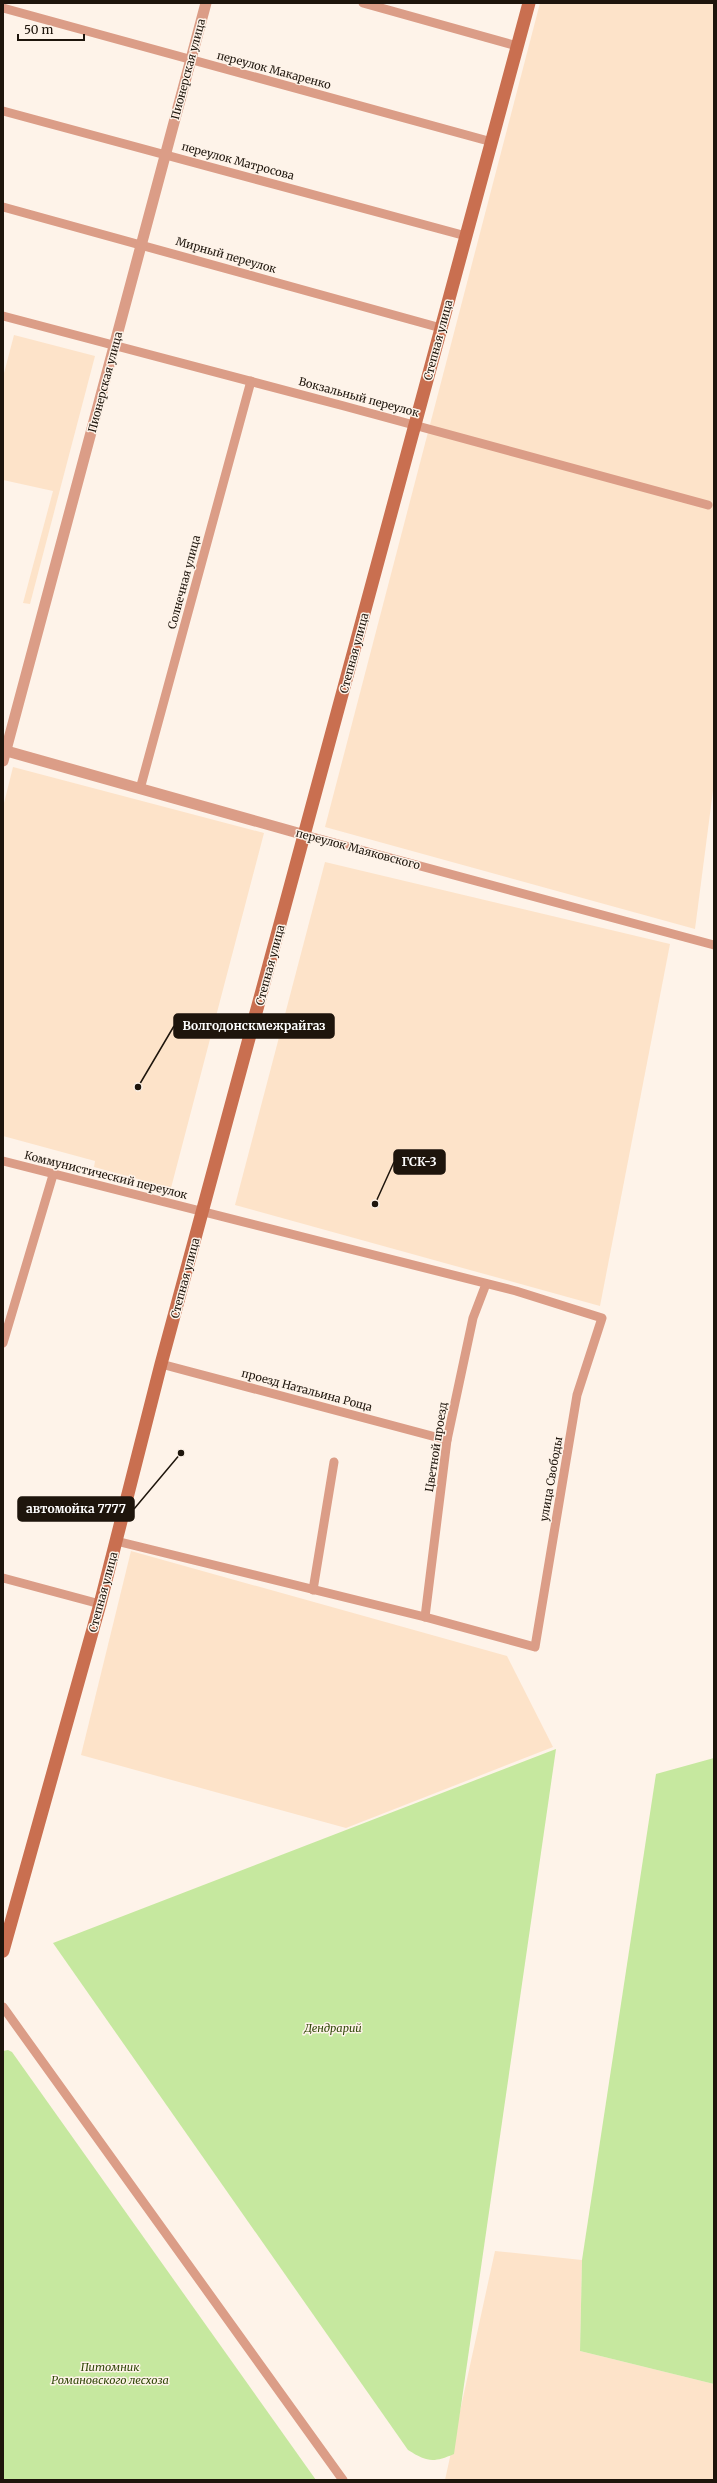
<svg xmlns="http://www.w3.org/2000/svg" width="717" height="2483" viewBox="0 0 717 2483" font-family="Merriweather,serif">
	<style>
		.built { fill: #fde3c9 }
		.green { fill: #c6e89f }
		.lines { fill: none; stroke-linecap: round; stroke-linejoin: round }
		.minor { stroke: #db9d87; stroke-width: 9 }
		.tertiary { stroke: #db9d87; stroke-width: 11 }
		.secondary { stroke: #c96f50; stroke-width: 13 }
		.labels { text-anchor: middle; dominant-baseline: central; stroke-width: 3; stroke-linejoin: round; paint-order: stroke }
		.street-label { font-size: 11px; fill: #1e150c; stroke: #fef3e9 }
		.park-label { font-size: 11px; font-style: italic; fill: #304708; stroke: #fef3e9 }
		.leader { fill: none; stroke: #1e150c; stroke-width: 1.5 }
		.callout-dot { fill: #1e150c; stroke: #fef3e9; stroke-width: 1.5 }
		.callout { fill: #1e150c; stroke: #1e150c; stroke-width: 1.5 }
		.callout-label { font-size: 12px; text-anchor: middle; font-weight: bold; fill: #fff }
	</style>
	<rect width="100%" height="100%" fill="#fef3e9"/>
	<g class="built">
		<polygon points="540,3 714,3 714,783 695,929 325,827"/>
		<polygon points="14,335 95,356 30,604 23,603 53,491 3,480 3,377"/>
		<polygon points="13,767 264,833 171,1188 94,1167 95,1161 3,1136 3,807"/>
		<polygon points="325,862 670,944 600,1306 235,1205"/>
		<polygon points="131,1551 507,1656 553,1747 346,1828 81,1755"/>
		<polygon points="495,2251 582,2260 580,2351 714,2384 714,2480 445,2480"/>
	</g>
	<g class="green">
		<path d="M556,1749l-102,705c-21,9 -27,8 -46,-4l-355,-507z"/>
		<polygon points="714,1758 714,2384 580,2351 582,2260 656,1774"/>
		<polygon points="8,2050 12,2052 316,2480 3,2480 3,2051"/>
	</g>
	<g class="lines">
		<g class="minor">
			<polyline points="363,3 517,46"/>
			<polyline points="3,8 492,142"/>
			<polyline points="3,111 466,236"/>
			<polyline points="3,207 441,328"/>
			<polyline points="3,316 344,406 708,505"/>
			<polyline points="140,789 251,381"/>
			<polyline points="305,835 714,945"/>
			<polyline points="3,1161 516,1291 602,1318 577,1395 535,1647 425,1617 116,1541"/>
			<polyline points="3,1343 53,1175"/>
			<polyline points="161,1364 447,1440"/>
			<polyline points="3,1578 100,1604"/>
			<polyline points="313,1590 334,1462"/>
			<polyline points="425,1617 447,1440 473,1318 486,1284"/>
			<polyline points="3,2007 343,2480"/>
		</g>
		<g class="tertiary">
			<polyline points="3,750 305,835"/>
			<polyline points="3,761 206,3"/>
		</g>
		<polyline class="secondary" points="3,1951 100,1604 161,1364 529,3"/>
	</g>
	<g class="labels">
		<g class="street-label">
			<text transform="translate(188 69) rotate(-75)">Пионерская улица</text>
			<text transform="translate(274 70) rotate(15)">переулок Макаренко</text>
			<text transform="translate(238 161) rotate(15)">переулок Матросова</text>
			<text transform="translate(226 255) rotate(16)">Мирный переулок</text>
			<text transform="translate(438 340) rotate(-75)">Степная улица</text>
			<text transform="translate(105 382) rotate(-75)">Пионерская улица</text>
			<text transform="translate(359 397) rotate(15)">Вокзальный переулок</text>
			<text transform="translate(184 582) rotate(-75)">Солнечная улица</text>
			<text transform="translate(354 653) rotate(-75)">Степная улица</text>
			<text transform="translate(358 849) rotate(15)">переулок Маяковского</text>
			<text transform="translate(270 965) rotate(-75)">Степная улица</text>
			<text transform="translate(106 1175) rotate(14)">Коммунистический переулок</text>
			<text transform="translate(185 1278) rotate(-75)">Степная улица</text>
			<text transform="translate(307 1390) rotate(15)">проезд Натальина Роща</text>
			<text transform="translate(436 1447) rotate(-81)">Цветной проезд</text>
			<text transform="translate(551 1479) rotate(-80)">улица Свободы</text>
			<text transform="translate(103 1592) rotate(-75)">Степная улица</text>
		</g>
		<g class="park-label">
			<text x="333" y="2028">Дендрарий</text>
			<text x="110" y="2367">Питомник<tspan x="110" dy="13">Романовского лесхоза</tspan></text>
		</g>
	</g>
	<path class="leader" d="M138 1087L174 1026M375 1204L394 1162M181 1453L134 1509"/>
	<g class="callout-dot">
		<circle cx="138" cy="1087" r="4"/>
		<circle cx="375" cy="1204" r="4"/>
		<circle cx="181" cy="1453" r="4"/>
	</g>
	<g class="callout">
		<rect x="174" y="1014" width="160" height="24" rx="4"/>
		<rect x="394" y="1150" width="51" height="24" rx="4"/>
		<rect x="18" y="1497" width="116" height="24" rx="4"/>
	</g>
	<g class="callout-label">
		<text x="254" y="1030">Волгодонскмежрайгаз</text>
		<text x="419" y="1166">ГСК-3</text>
		<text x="76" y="1513">автомойка 7777</text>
	</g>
	<rect width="717" height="2483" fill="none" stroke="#1e150c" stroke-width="8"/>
	<path d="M18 34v6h66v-6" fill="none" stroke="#1e150c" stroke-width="2"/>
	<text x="24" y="34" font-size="12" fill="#1e150c" stroke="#fef3e9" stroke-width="3" paint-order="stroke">50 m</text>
</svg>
